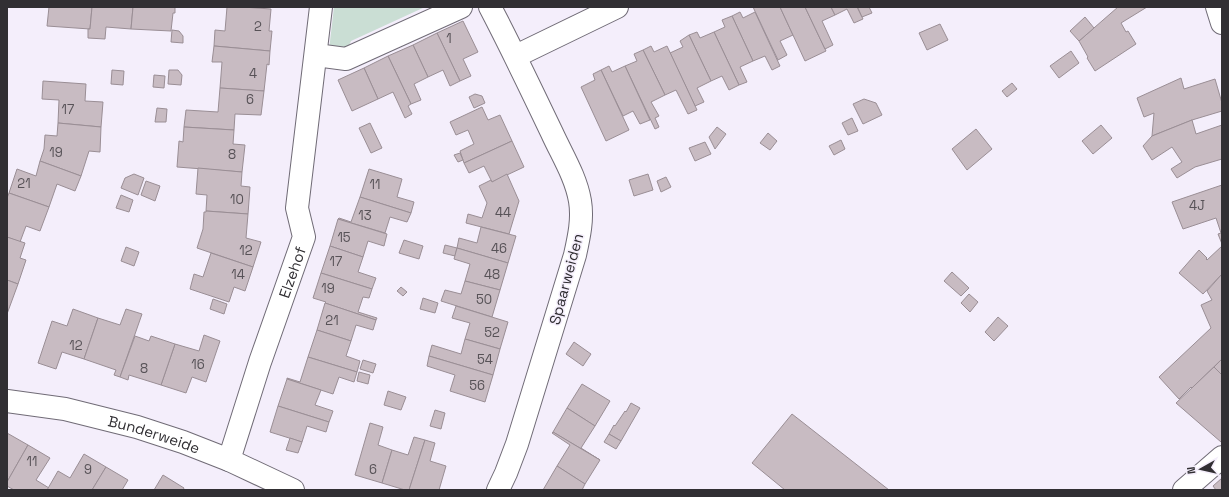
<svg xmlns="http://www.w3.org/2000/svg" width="1229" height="497" viewBox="0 0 1229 497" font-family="'Space Grotesk',sans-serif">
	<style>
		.green { fill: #caded4 }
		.building { fill: #c8bbc2; stroke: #9a8e95 }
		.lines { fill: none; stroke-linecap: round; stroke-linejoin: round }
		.minor-casing { stroke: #706b76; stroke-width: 24 }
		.secondary-casing { stroke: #706b76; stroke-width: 24 }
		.minor { stroke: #fff; stroke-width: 22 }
		.secondary { stroke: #fff; stroke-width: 22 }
		.labels { text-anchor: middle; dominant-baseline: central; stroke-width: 3; stroke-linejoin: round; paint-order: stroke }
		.number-label { font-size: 13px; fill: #575257 }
		.street-label { font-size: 15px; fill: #312f33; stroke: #f4eefb }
	</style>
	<rect width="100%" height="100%" fill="#f4eefb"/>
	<polygon class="green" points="334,7 425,7 351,41 346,52 329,50"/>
	<g class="building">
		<polygon points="49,7 92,7 90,29 47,26"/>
		<polygon points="92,7 133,7 131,29 106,27 105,39 88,38 88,29 90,29"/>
		<polygon points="133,7 175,7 175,13 173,13 171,31 131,29"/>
		<polygon points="227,7 243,7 271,9 269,31 272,31 270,51 214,46 215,30 225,31"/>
		<polygon points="753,7 780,7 793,35 780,41 787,55 778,60"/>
		<polygon points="780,7 805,7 826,51 805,61"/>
		<polygon points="805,7 831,7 835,15 822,21 833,45 825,49"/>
		<polygon points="831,7 857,7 863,19 854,23 847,9 835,15"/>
		<polygon points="859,7 869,7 872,13 862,17 858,8"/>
		<polygon points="1118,7 1147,7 1121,23 1126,32 1128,31 1136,44 1095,71 1087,58 1088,57 1079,41"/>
		<polygon points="740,12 743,18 755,12 780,66 772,70 765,56 753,61 732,16"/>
		<polygon points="732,16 753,61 740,67 747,82 739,85 714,32 725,27 722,20"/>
		<polygon points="1085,17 1094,28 1079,41 1070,31"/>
		<polygon points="463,21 478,52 463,59 471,76 460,81 437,33"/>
		<polygon points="940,24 948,40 927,50 919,33"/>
		<polygon points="172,30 179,31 183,36 183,43 171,42"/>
		<polygon points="697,32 700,38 714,32 739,85 729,90 722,76 711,81 689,35"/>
		<polygon points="437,33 460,81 450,86 443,70 428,77 413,45"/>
		<polygon points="689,35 711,81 697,88 704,102 695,106 670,53 683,47 680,41"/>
		<polygon points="413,45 428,77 414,84 421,100 411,104 388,56"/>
		<polygon points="214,46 270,51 269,65 267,64 264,91 220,88 222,62 212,62"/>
		<polygon points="651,46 654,52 667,46 697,110 688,114 676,90 665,95 643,50"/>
		<polygon points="643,50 665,95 651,102 659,116 655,118 659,127 655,129 625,66 637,61 634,54"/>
		<polygon points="1071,51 1079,63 1059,78 1050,66"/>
		<polygon points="388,56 411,104 408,106 412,114 405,118 393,92 378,99 364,68"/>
		<polygon points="609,66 612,72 625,66 650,120 640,124 633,111 623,116 601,70"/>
		<polygon points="364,68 378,99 352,111 338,80"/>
		<polygon points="112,70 124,71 123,85 111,84"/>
		<polygon points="169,70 178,70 182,75 181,85 168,84"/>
		<polygon points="601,70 629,130 606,141 581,87 595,80 593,74"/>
		<polygon points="154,75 165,76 164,88 153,87"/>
		<polygon points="1181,78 1184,89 1215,79 1222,103 1222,111 1192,120 1152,136 1154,113 1144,117 1137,98"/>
		<polygon points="43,81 86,84 85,101 103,102 101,127 58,123 59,100 42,99"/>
		<polygon points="1012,83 1017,89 1007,97 1002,91"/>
		<polygon points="220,88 264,91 261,115 235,114 234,130 184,127 186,110 218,112"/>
		<polygon points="475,94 482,96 485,103 474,108 469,97"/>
		<polygon points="864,99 876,103 882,115 863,124 853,104"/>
		<polygon points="482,107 488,120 500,115 512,141 464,163 460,151 474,144 468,130 456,135 450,122"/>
		<polygon points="157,108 167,109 166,122 155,122"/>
		<polygon points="852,118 858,131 848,135 842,123"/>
		<polygon points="1192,120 1196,134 1222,125 1222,159 1195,167 1177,178 1171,169 1182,162 1172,147 1152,160 1143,146 1152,136"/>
		<polygon points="58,123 101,127 100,152 89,151 81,176 40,161 44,149 45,135 57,136"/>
		<polygon points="370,123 382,148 371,153 359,128"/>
		<polygon points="1101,125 1112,138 1093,154 1082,141"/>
		<polygon points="184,127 234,130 233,144 245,145 242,172 177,167 179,141 183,142"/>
		<polygon points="717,127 726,134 715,149 709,137"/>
		<polygon points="976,129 992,149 967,170 952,149"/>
		<polygon points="768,133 777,141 770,150 760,143"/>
		<polygon points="841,140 845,149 834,155 829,146"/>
		<polygon points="512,141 524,167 492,182 484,166 469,173 464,163"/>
		<polygon points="705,142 711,154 695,161 689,148"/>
		<polygon points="460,153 463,160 458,162 454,155"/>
		<polygon points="40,161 81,176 75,191 57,184 49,207 9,193 17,169 36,176"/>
		<polygon points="198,168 242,172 241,186 250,187 248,214 206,211 207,195 196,194"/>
		<polygon points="369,169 402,179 397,197 414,202 411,213 360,197"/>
		<polygon points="134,174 144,178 138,195 121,188 125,178"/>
		<polygon points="507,174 519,201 509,234 466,223 468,214 482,218 487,203 479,186 491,180 492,182"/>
		<polygon points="648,174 653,190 634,196 629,180"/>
		<polygon points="666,177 671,187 661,192 657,181"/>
		<polygon points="146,181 160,186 155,201 141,195"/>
		<polygon points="1222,185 1222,244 1218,234 1221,233 1216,218 1183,229 1172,202"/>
		<polygon points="9,193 49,207 40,231 26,226 20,242 7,237 7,198"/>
		<polygon points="121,195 133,200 129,212 116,208"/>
		<polygon points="360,197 411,213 407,222 390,217 385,233 338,219 339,218 351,222"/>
		<polygon points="206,211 248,214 246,238 261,242 253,267 197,248 203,229 204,212 206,212"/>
		<polygon points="338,219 387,234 384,246 368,241 363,257 330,246"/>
		<polygon points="481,227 516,236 508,263 457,248 459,238 477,243"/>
		<polygon points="7,237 25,243 20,258 26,260 18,284 7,280"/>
		<polygon points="404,240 423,246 419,259 399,253"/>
		<polygon points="445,245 457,248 455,256 443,253"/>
		<polygon points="330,246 363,257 358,272 376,278 372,289 321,273"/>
		<polygon points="1222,246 1222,274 1203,294 1179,273 1199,250 1207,258 1206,259 1207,260"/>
		<polygon points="126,247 139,252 134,266 121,261"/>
		<polygon points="457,248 508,263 500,290 465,281 470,264 454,259"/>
		<polygon points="211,253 253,267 245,291 234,287 229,302 190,289 194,274 203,277"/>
		<polygon points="952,272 969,288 961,296 944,281"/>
		<polygon points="321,273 372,289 369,298 363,297 358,312 377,318 376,320 325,303 326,302 313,298"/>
		<polygon points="1222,274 1222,359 1192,388 1191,387 1179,399 1159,377 1211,328 1201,305 1212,300 1207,291"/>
		<polygon points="7,280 18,284 7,314"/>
		<polygon points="465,281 500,290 492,317 441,301 445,290 461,294"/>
		<polygon points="401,287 407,292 403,296 397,291"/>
		<polygon points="969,294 978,302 970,312 961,303"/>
		<polygon points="423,298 438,303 435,313 420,309"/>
		<polygon points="213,299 227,304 224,314 210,309"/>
		<polygon points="325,303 376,320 373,330 356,325 351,341 317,330"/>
		<polygon points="456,306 508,322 500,349 465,339 470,323 452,318"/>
		<polygon points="73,309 98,318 84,359 62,352 56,369 38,363 52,321 67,326"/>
		<polygon points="126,309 142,314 120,377 114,375 116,370 84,359 98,318 120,325"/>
		<polygon points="998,317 1008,326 994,341 985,332"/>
		<polygon points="317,330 351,341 346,356 360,361 357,372 308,357"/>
		<polygon points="204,335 220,341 206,382 192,377 186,393 161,385 175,344 199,351"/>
		<polygon points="135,336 149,341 151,336 175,344 161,385 129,375 128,380 120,377"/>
		<polygon points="465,339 500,349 493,375 429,356 432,345 461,354"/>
		<polygon points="574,342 591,354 583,366 566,354"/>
		<polygon points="429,356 493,375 485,402 450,391 455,375 427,366"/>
		<polygon points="308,357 357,372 354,382 339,377 333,394 287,379 287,378 300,382"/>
		<polygon points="1222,359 1222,375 1214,367"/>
		<polygon points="363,360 376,364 373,373 360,369"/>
		<polygon points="1214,367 1222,375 1222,441 1221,442 1176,403"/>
		<polygon points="359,372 370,375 368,384 357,381"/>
		<polygon points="287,379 321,390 315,405 333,411 329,422 278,406"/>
		<polygon points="582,384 610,401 595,426 567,408"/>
		<polygon points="388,391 406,397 401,410 384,405"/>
		<polygon points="631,403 640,408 621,441 609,434 614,425 615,426 625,411 626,412"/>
		<polygon points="278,406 329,422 326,432 307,426 302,442 270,432"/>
		<polygon points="567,408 595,426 581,448 600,460 553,432"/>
		<polygon points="435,410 445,413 441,429 430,426"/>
		<polygon points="792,414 889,490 785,490 752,463"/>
		<polygon points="370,423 383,427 378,445 392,450 382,483 355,475"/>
		<polygon points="553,432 600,460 585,484 557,466 570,445 552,433"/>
		<polygon points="7,433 28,445 7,482"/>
		<polygon points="609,434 621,441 616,449 604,442"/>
		<polygon points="414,437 425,440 409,490 405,490 382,483 392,450 408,455"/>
		<polygon points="290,438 302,442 298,453 286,450"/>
		<polygon points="425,440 435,443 430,461 446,466 439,490 409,490"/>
		<polygon points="28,445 50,458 36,480 49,488 47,490 14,490 7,486 7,482"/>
		<polygon points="84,454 106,467 92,490 47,490 58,471 70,478"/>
		<polygon points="557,466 585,484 582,490 543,490"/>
		<polygon points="106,467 128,480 122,490 92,490"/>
		<polygon points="163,475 184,488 183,490 154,490"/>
		<polygon points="1222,478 1222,490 1216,490 1213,486"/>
	</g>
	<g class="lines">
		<defs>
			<g id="minor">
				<path d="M490,7c22,42 42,84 62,126 10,22 24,44 28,68 3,18 -1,36 -5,54l-58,189 -11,29 -8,17"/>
				<polyline points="316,55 346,59 461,7"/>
				<polyline points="516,56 617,7"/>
				<path id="s1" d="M7,401l58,8 72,18 46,15 46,18 64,30"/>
				<path id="s2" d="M229,460l31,-98 44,-125 -7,-29 24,-201"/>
				<polyline points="1184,490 1222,457"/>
			</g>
			<polyline id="secondary" points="1217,7 1222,23"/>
		</defs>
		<use href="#minor" class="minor-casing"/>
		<use href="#secondary" class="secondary-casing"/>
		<use href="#minor" class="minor"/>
		<use href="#secondary" class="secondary"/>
	</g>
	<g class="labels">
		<g class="number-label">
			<text x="258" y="26">2</text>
			<text x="449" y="38">1</text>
			<text x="253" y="73">4</text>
			<text x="250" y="99">6</text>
			<text x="68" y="109">17</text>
			<text x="56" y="152">19</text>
			<text x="232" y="154">8</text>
			<text x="24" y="183">21</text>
			<text x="375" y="184">11</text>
			<text x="237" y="199">10</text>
			<text x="1197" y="205">4J</text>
			<text x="503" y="212">44</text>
			<text x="365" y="215">13</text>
			<text x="344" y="237">15</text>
			<text x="499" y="248">46</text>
			<text x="246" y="250">12</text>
			<text x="336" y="261">17</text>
			<text x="238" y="274">14</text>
			<text x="492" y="274">48</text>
			<text x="328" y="288">19</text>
			<text x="484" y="299">50</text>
			<text x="332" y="320">21</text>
			<text x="492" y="332">52</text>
			<text x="76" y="345">12</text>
			<text x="485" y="359">54</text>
			<text x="198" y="364">16</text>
			<text x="144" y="368">8</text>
			<text x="477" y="385">56</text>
			<text x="32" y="461">11</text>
			<text x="88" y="469">9</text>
			<text x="373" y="469">6</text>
		</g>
		<g class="street-label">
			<text stroke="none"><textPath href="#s2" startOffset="198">Elzehof</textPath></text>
			<text transform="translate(566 279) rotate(-75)">Spaarweiden</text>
			<text stroke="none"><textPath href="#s1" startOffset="151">Bunderweide</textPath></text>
		</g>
	</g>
	<rect width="1229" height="497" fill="none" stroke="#312f33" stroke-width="16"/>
	<g transform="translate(1201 469) rotate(262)" stroke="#f4eefb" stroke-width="3" paint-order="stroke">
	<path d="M0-3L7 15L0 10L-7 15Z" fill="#312f33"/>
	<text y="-6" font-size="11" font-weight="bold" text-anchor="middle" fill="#312f33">N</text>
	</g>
</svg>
